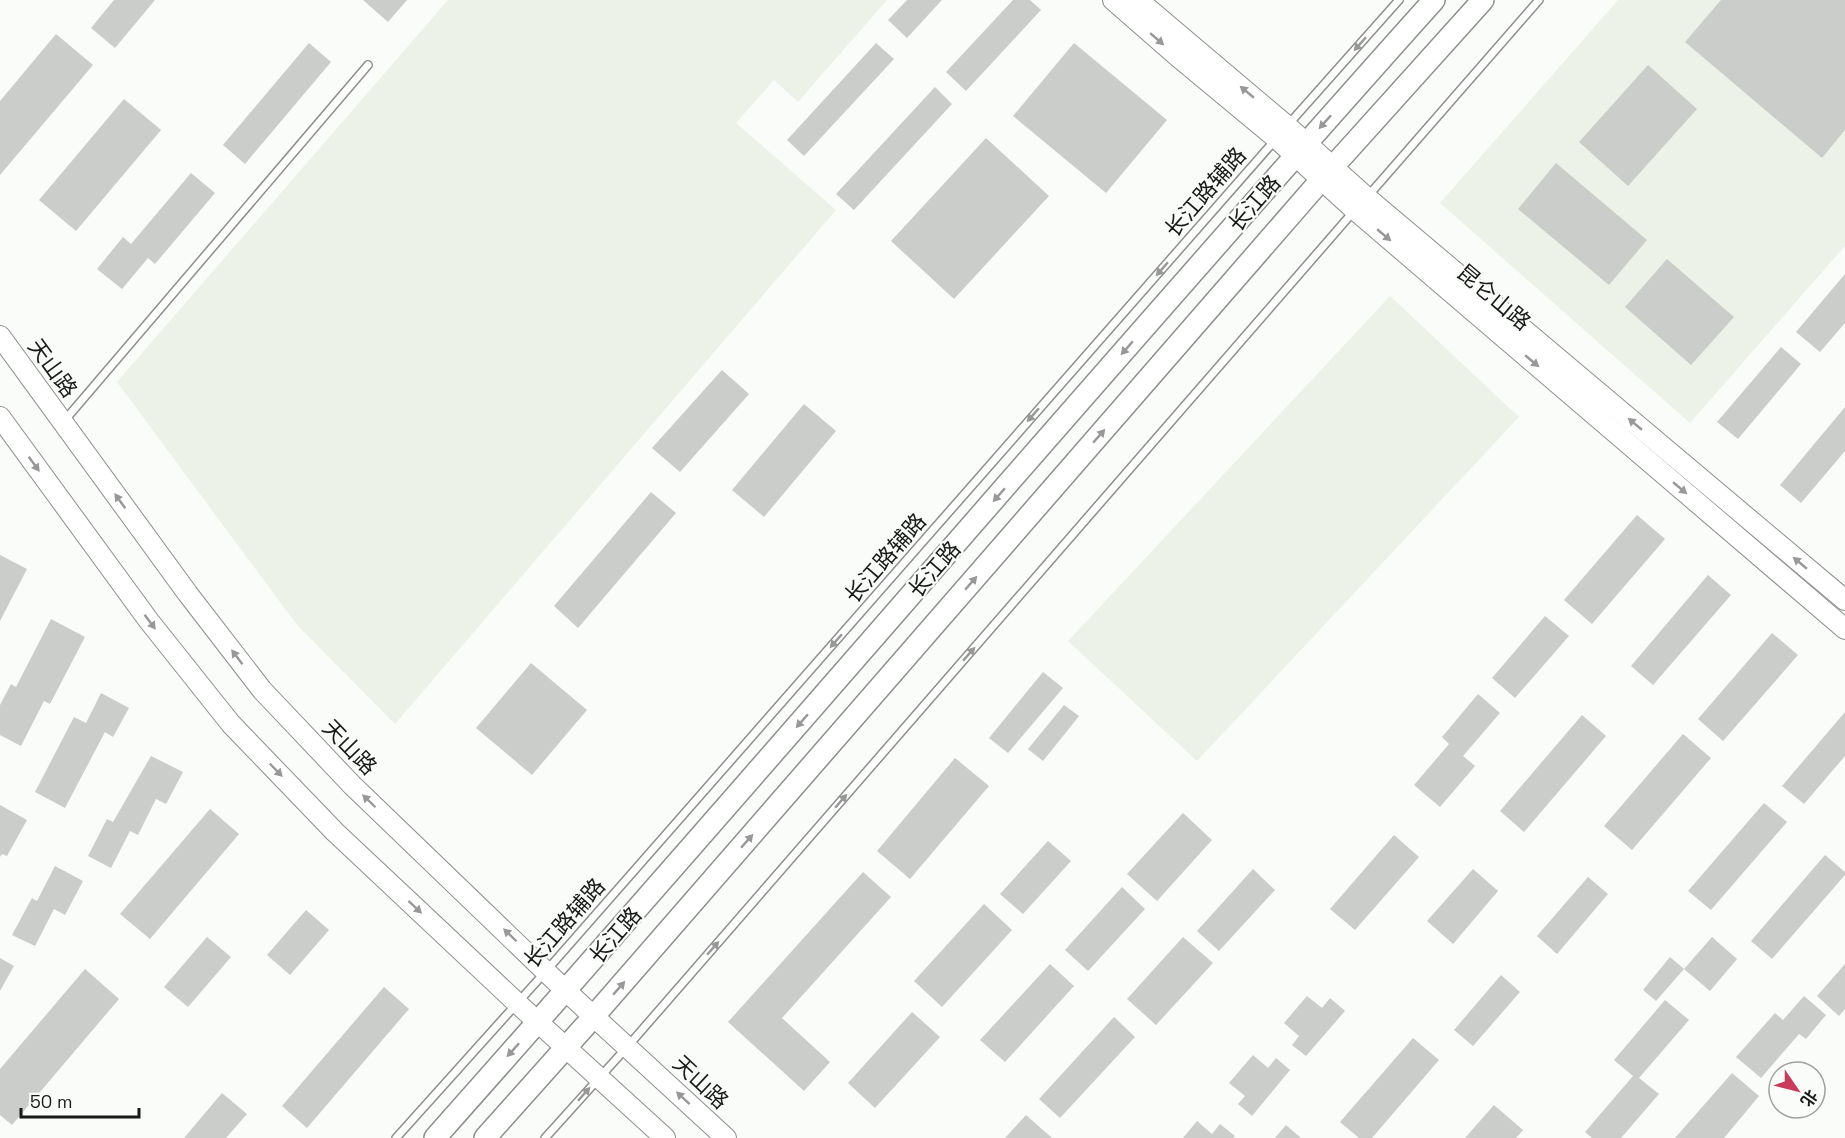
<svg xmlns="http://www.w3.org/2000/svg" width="1845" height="1138" viewBox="0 0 1845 1138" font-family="'Space Grotesk','Noto Sans SC',sans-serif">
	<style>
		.built { fill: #ecf2e8 }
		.building { fill: #cbcdca }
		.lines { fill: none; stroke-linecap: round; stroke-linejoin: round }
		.lane-casing { stroke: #8d8f8c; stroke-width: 10 }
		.secondary-casing { stroke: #8d8f8c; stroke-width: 22 }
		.primary-casing { stroke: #8d8f8c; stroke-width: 24 }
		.lane { stroke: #fff; stroke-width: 7 }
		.secondary { stroke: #fff; stroke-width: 20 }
		.primary { stroke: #fff; stroke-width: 21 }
		.oneway { fill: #979897 }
		.labels { text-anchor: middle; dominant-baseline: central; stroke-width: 4.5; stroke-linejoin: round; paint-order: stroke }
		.street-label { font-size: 22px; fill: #181918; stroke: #fafcf9 }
	</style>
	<rect width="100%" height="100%" fill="#fafcf9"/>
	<g class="built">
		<polygon points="448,0 887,0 798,102 774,80 736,123 836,210 395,724 297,625 117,382"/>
		<polygon points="1618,0 1845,0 1845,246 1690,423 1440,203"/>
		<polygon points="1390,296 1519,417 1197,761 1068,641"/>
	</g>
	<g class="building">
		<polygon points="114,0 155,0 115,48 91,28"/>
		<polygon points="363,0 407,0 388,22"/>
		<polygon points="907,0 942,0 907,38 888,20"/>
		<polygon points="1013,0 1030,0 1041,10 966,91 946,72"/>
		<polygon points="1721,0 1845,0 1845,130 1822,158 1685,42"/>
		<polygon points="56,34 93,65 0,175 0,101"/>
		<polygon points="309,43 331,62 245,164 223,145"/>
		<polygon points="876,43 894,59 804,156 787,140"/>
		<polygon points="1074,43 1167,120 1106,193 1013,116"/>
		<polygon points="1648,65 1697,109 1628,186 1579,142"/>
		<polygon points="935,87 952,104 854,210 836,194"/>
		<polygon points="124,99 161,130 76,231 39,200"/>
		<polygon points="986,138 1049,196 954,299 891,241"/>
		<polygon points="1556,163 1647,240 1609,285 1518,209"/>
		<polygon points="191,173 215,193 155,264 148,258 122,289 97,269 123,237 131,244"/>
		<polygon points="1667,259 1734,317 1691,365 1625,307"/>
		<polygon points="1845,274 1845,323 1820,352 1796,332"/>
		<polygon points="1781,347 1801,364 1738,439 1717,422"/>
		<polygon points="722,370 749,394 680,472 652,448"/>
		<polygon points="804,404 836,431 764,517 732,490"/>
		<polygon points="1845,407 1845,451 1801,503 1780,485"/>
		<polygon points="651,492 676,513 578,628 554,606"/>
		<polygon points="1637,515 1665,539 1592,624 1564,600"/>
		<polygon points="0,555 27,569 0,621"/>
		<polygon points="1708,575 1731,595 1653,685 1631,666"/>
		<polygon points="1545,616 1569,636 1515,698 1492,678"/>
		<polygon points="51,619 85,637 50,704 44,701 21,746 0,735 0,705 11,684 16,687"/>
		<polygon points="1772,633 1798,655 1723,741 1698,719"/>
		<polygon points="531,663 587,710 532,775 476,728"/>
		<polygon points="1043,672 1063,688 1008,753 989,738"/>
		<polygon points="101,693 129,708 113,737 105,732 65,808 35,792 74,717 86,723"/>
		<polygon points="1478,694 1500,713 1463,756 1475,766 1440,807 1414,785 1449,744 1442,737"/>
		<polygon points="1064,705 1079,716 1043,761 1028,749"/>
		<polygon points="1845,712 1845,756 1804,804 1782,786"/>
		<polygon points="1582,715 1606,736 1524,832 1500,811"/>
		<polygon points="1683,734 1711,758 1632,850 1604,826"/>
		<polygon points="151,756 183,772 166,804 156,799 138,835 130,831 111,868 88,856 107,819 113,822"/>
		<polygon points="955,758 989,786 910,879 877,851"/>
		<polygon points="1764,803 1787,822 1711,910 1688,891"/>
		<polygon points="0,805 27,820 7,856 2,854 0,857"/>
		<polygon points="210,809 239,834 150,939 120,914"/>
		<polygon points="1183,813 1212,840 1157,901 1127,874"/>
		<polygon points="1394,835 1419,857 1355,930 1330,909"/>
		<polygon points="1048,841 1071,861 1023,914 1000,894"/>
		<polygon points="1825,855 1845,872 1845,875 1772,959 1751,941"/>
		<polygon points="55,866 83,881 65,915 54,909 35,946 12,935 32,898 37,901"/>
		<polygon points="1253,869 1275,890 1219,951 1197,931"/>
		<polygon points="1473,869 1498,891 1453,944 1427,921"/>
		<polygon points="863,872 891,897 782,1018 830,1062 804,1091 728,1022"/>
		<polygon points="1588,877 1608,894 1557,954 1537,936"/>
		<polygon points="1122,887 1145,909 1088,971 1065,950"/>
		<polygon points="984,904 1012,930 942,1007 914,981"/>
		<polygon points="306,910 329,930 290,975 267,955"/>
		<polygon points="207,937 231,957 188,1007 164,987"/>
		<polygon points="1183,937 1213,963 1156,1025 1127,999"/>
		<polygon points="1712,937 1737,959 1710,991 1684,969 1656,1001 1643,990 1670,957 1684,969"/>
		<polygon points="0,958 14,966 0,991"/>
		<polygon points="1050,964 1074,986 1005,1062 980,1040"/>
		<polygon points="1845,964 1845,1009 1839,1016 1817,996"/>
		<polygon points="85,969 119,999 12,1125 0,1115 0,1069"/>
		<polygon points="1501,975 1520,992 1473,1046 1454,1030"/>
		<polygon points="384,987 409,1009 307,1128 282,1106"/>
		<polygon points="1307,996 1322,1008 1330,998 1345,1011 1306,1056 1292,1045 1299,1036 1284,1023"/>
		<polygon points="1804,996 1826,1015 1806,1039 1799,1034 1761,1078 1736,1057 1775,1013 1783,1020"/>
		<polygon points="1665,1000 1689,1020 1639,1078 1659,1094 1621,1138 1592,1138 1585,1132 1633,1076 1614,1060"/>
		<polygon points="912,1012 940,1037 875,1108 848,1083"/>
		<polygon points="1114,1017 1135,1037 1060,1118 1039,1099"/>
		<polygon points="1413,1038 1439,1060 1372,1138 1359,1138 1340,1122"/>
		<polygon points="1253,1055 1268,1068 1276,1058 1290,1070 1252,1116 1238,1104 1245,1096 1229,1083"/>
		<polygon points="1732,1073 1759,1096 1724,1138 1675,1138"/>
		<polygon points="222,1093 247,1114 226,1138 184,1138"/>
		<polygon points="1494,1105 1523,1130 1516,1138 1465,1138"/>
		<polygon points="1026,1115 1052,1138 1005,1138"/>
		<polygon points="1197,1121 1212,1134 1220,1124 1235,1136 1233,1138 1183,1138"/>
		<polygon points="1286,1125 1301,1138 1275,1138"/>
	</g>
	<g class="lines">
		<defs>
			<g id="lane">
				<polyline points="1287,126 1399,0"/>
				<polyline points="1368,196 1539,0"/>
				<polyline points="65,420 368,65"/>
				<polyline points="396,1138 547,970 1276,139"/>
				<polyline points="545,1138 628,1046 1354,211"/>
			</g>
			<g id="secondary">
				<polyline points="1113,0 1176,55 1276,138 1355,210 1845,629"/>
				<polyline points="1138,0 1287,126 1366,197 1845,600"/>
				<polyline points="0,336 188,594 262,690 352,785 566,991 726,1138"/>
				<polyline points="0,417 149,621 231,724 335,832 517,1003 665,1138"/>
			</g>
			<g id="primary">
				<path d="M435,1138c335,-377 662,-762 999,-1138"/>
				<polyline points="485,1138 594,1016 1321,180 1483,0"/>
			</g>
		</defs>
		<use href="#lane" class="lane-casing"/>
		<use href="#secondary" class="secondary-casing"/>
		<use href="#primary" class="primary-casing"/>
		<use href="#lane" class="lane"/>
		<use href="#secondary" class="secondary"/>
		<use href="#primary" class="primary"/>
	</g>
	<defs><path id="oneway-solid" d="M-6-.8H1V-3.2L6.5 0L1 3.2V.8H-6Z" transform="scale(1.5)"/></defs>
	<g class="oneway">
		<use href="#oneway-solid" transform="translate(1157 39) rotate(41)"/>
		<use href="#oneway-solid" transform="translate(1360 44) rotate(132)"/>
		<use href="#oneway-solid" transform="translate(1247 92) rotate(-140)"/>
		<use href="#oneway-solid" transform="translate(1325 122) rotate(132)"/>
		<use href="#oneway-solid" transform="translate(1384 235) rotate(40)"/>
		<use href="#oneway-solid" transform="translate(1162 269) rotate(131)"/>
		<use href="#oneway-solid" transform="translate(1127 348) rotate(131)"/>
		<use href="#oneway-solid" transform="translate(1532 361) rotate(40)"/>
		<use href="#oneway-solid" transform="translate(1033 415) rotate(131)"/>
		<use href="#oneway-solid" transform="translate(1635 424) rotate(-140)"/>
		<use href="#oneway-solid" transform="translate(1099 436) rotate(-49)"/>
		<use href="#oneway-solid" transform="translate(34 464) rotate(54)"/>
		<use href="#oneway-solid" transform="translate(1680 488) rotate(40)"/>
		<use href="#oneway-solid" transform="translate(999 495) rotate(131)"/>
		<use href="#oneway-solid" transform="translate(120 501) rotate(-126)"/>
		<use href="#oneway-solid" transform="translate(1800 563) rotate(-140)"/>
		<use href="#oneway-solid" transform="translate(971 583) rotate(-49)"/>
		<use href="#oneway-solid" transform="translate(150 622) rotate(53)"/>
		<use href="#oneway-solid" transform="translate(836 641) rotate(131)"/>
		<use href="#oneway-solid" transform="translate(969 654) rotate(-49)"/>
		<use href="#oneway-solid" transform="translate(237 657) rotate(-127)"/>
		<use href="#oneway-solid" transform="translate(802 721) rotate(131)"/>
		<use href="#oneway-solid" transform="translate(276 770) rotate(46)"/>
		<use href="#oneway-solid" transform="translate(369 801) rotate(-136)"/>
		<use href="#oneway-solid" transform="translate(841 801) rotate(-49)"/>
		<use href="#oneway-solid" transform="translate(747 841) rotate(-49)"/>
		<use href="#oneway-solid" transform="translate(415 907) rotate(43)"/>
		<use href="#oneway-solid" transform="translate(510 935) rotate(-136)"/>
		<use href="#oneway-solid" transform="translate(713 948) rotate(-49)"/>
		<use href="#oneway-solid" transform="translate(619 988) rotate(-49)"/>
		<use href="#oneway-solid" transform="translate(513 1050) rotate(132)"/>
		<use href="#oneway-solid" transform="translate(584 1094) rotate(-48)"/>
		<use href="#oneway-solid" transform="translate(683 1098) rotate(-137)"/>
	</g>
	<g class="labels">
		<g class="street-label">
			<text transform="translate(1205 192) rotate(-49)">长江路辅路</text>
			<text transform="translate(1254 203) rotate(-49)">长江路</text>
			<text transform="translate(1494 297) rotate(40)">昆仑山路</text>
			<text transform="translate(53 368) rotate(54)">天山路</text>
			<text transform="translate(885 558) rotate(-49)">长江路辅路</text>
			<text transform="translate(934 569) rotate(-49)">长江路</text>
			<text transform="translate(350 747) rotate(46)">天山路</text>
			<text transform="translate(564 923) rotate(-49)">长江路辅路</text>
			<text transform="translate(615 935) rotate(-49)">长江路</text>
			<text transform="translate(701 1082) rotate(43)">天山路</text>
		</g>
	</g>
	<g transform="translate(1797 1090) rotate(125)"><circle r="28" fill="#fafcf9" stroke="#a0a19f" stroke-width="1.5"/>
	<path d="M0-4.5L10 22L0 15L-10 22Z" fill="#ca3b5b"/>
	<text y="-9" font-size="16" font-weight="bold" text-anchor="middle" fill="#181918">北</text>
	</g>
	<path d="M21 1108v9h118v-9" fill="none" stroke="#181918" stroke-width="3"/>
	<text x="30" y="1108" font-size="18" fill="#181918" stroke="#fafcf9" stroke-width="4.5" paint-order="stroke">50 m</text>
</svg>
